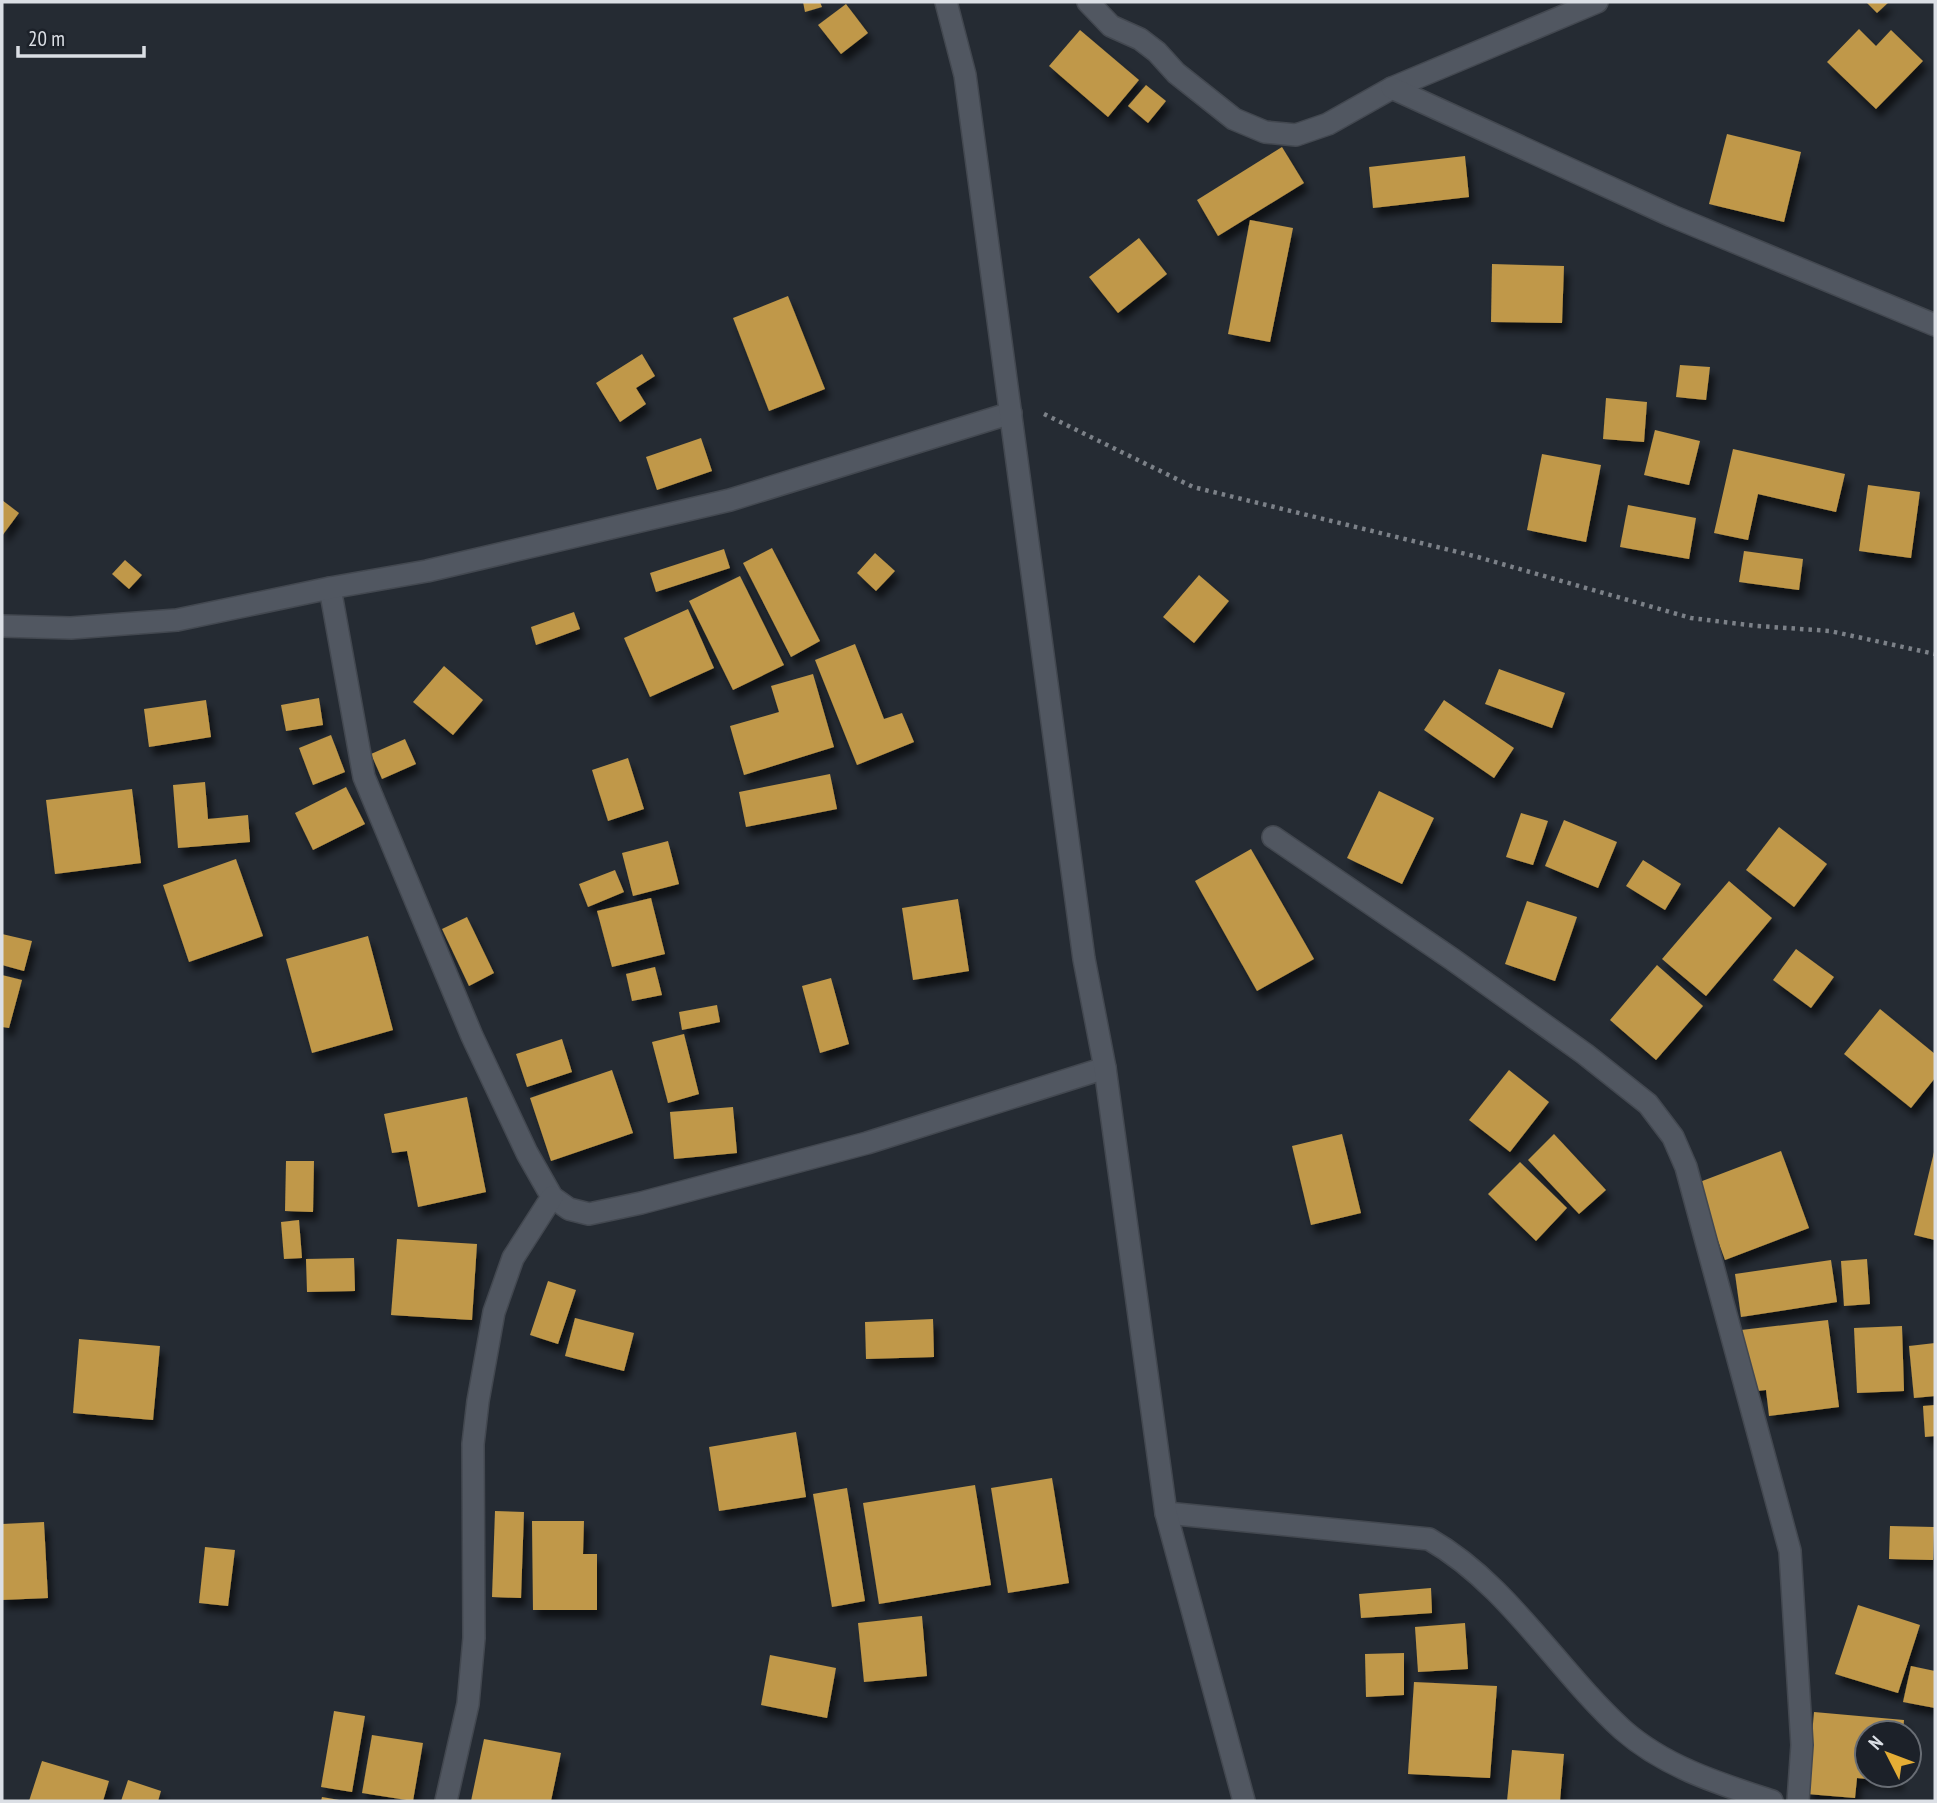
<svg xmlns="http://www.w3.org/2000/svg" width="1937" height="1803" viewBox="0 0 1937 1803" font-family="'PT Sans Narrow',sans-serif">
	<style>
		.building { fill: #c09848; filter: url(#shadow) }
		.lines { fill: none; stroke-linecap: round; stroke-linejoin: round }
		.street-casing { stroke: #434850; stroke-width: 24 }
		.secondary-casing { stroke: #434850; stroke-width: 24 }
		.path { stroke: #7c8188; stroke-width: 4.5; stroke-dasharray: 3.5 5; stroke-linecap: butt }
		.street { stroke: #515761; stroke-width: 21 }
		.secondary { stroke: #515761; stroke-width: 21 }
	</style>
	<defs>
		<filter id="shadow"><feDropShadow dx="4.5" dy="8" stdDeviation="3.5" flood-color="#0009"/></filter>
	</defs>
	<rect width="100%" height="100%" fill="#252b33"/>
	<g class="building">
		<polygon points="803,2 820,2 822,7 805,12"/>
		<polygon points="1866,2 1889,2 1877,13"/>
		<polygon points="846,4 868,33 841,54 818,25"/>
		<polygon points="1859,29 1876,46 1891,30 1923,61 1876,109 1827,62"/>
		<polygon points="1080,30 1139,80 1108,117 1049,66"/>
		<polygon points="1146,85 1166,101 1148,123 1128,106"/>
		<polygon points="1727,134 1801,152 1784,222 1709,204"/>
		<polygon points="1282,147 1304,183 1218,236 1197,200"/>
		<polygon points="1465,156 1469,197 1373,208 1369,167"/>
		<polygon points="1250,220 1293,228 1270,342 1228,334"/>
		<polygon points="1139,238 1167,274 1118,313 1089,277"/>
		<polygon points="1492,264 1564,266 1562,323 1491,322"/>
		<polygon points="788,296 825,389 769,411 733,318"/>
		<polygon points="642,354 655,376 636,388 646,404 620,422 596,383"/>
		<polygon points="1680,365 1710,367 1706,400 1676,397"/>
		<polygon points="1606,398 1647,402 1644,442 1603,439"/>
		<polygon points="1655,430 1700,441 1689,485 1644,475"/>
		<polygon points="701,438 712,471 657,490 646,457"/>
		<polygon points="1733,449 1845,474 1836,512 1758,494 1748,540 1714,533"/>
		<polygon points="1542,454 1601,465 1586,542 1527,530"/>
		<polygon points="1868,485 1920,492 1911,558 1859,551"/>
		<polygon points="2,500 19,513 2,536"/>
		<polygon points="1628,505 1696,518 1689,559 1620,547"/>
		<polygon points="772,548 820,641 791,657 743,563"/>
		<polygon points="724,549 730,568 656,592 650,573"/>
		<polygon points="1744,551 1803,559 1799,590 1739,582"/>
		<polygon points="875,553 895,571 876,591 857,573"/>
		<polygon points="125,560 142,575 129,589 112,574"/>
		<polygon points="1199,575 1229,601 1194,643 1163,617"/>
		<polygon points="740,576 784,665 733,690 689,601"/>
		<polygon points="688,609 714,668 650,697 624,638"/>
		<polygon points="574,612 580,629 536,645 531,627"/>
		<polygon points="855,644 884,719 902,713 914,742 857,765 815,660"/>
		<polygon points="444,666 483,700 453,735 413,702"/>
		<polygon points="1499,669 1565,693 1552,728 1485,704"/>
		<polygon points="813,674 834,747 744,775 730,726 779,712 771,686"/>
		<polygon points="319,698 323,725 286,731 281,705"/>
		<polygon points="206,700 211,737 149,747 144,709"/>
		<polygon points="1444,700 1514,748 1494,778 1424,730"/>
		<polygon points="331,735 345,772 313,785 299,748"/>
		<polygon points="405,739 416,764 382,779 371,754"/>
		<polygon points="628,758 644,809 608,821 592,770"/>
		<polygon points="830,774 837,809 746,827 739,792"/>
		<polygon points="205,782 208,819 248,815 250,842 178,848 173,785"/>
		<polygon points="346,787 365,824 313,850 295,813"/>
		<polygon points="132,789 141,863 55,874 46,800"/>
		<polygon points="1379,791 1434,818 1402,884 1347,858"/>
		<polygon points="1521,813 1548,821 1533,865 1506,857"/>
		<polygon points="1564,820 1617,842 1598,888 1545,866"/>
		<polygon points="1779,827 1827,864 1794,907 1746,870"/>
		<polygon points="668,841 679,884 633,896 622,853"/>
		<polygon points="1251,849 1314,959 1257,991 1195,881"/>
		<polygon points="236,859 263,936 189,962 163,885"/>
		<polygon points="1643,860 1681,884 1665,910 1626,886"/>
		<polygon points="615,870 624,892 588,907 579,884"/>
		<polygon points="1729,881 1772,918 1706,996 1662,959"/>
		<polygon points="651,898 665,954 612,967 597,911"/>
		<polygon points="958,899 969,971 913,980 902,908"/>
		<polygon points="1527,901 1577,917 1555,981 1505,964"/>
		<polygon points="467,917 494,973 469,986 442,929"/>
		<polygon points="2,934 32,941 24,971 2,965"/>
		<polygon points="368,936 393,1030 312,1053 286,959"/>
		<polygon points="1796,949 1834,977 1811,1008 1773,980"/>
		<polygon points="1657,965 1703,1006 1656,1060 1610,1020"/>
		<polygon points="655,967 662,995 632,1001 626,974"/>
		<polygon points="2,975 22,980 9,1028 2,1027"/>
		<polygon points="831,978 849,1044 820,1053 802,986"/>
		<polygon points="717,1005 720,1022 682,1030 679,1012"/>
		<polygon points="1880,1009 1935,1054 1935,1078 1911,1108 1844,1054"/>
		<polygon points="684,1034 699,1094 668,1103 652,1042"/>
		<polygon points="562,1039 572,1072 527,1087 516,1054"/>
		<polygon points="612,1070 633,1133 551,1161 530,1098"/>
		<polygon points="1509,1070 1549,1102 1510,1152 1469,1120"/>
		<polygon points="467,1097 486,1192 418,1207 407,1151 392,1153 384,1114"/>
		<polygon points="733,1107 737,1153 674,1159 670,1112"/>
		<polygon points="1342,1134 1361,1213 1311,1225 1292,1146"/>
		<polygon points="1554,1134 1606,1190 1579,1214 1528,1160"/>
		<polygon points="1781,1151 1809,1228 1725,1260 1697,1183"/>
		<polygon points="1934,1152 1935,1152 1935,1240 1914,1235"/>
		<polygon points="286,1161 314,1161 313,1212 285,1211"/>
		<polygon points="1520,1162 1567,1208 1536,1241 1488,1194"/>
		<polygon points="299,1220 302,1258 284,1259 281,1222"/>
		<polygon points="397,1239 477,1244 472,1320 391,1315"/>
		<polygon points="354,1258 355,1291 307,1292 306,1259"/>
		<polygon points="1867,1259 1870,1304 1844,1306 1841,1261"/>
		<polygon points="1831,1260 1837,1302 1741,1317 1735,1274"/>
		<polygon points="548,1281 576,1290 558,1344 530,1335"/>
		<polygon points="575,1318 634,1333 624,1371 565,1356"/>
		<polygon points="933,1319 934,1357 866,1359 865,1322"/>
		<polygon points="1828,1320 1839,1407 1769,1416 1766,1390 1748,1392 1741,1330"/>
		<polygon points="1902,1326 1904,1391 1857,1393 1854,1328"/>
		<polygon points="79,1339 160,1346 153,1420 73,1413"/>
		<polygon points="1935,1343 1935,1396 1914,1398 1909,1346"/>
		<polygon points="1935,1405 1935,1436 1925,1437 1923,1406"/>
		<polygon points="796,1432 806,1497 719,1511 709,1447"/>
		<polygon points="1052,1478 1069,1583 1008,1593 991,1488"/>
		<polygon points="975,1485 991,1585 879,1604 863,1503"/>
		<polygon points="847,1488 865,1601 832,1607 813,1494"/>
		<polygon points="495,1511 524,1512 521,1598 492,1597"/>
		<polygon points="532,1521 584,1521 583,1554 597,1554 597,1610 533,1610"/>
		<polygon points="44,1522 48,1598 2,1600 2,1524"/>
		<polygon points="1890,1526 1934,1527 1933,1560 1889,1559"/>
		<polygon points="205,1547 235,1550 228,1606 199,1603"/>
		<polygon points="1431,1588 1432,1613 1361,1618 1359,1594"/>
		<polygon points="1858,1605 1920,1625 1898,1693 1835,1674"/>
		<polygon points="922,1616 927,1676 864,1682 858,1623"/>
		<polygon points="1465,1623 1468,1669 1418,1672 1415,1627"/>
		<polygon points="1404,1653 1404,1695 1366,1697 1365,1654"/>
		<polygon points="770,1655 836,1668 827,1718 761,1705"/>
		<polygon points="1911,1666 1935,1671 1935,1708 1903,1702"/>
		<polygon points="1414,1682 1497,1686 1490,1778 1408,1774"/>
		<polygon points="334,1711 365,1716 352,1792 321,1787"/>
		<polygon points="1814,1712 1904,1720 1903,1733 1867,1733 1867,1775 1899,1775 1899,1782 1857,1778 1855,1798 1807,1794"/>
		<polygon points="372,1735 423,1743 413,1801 362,1793"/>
		<polygon points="484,1739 561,1753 551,1801 471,1801"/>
		<polygon points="1512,1750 1564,1754 1560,1801 1507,1801"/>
		<polygon points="42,1761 109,1781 103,1801 29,1801"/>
		<polygon points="128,1780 161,1791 158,1801 121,1801"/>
		<polygon points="322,1797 339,1800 338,1801 321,1801"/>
	</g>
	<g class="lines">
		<defs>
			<g id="street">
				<polyline points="1088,2 1111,26 1140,39 1157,52 1176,73 1234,119 1265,132 1296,135 1328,124 1392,88 1597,2"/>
				<polyline points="1392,88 1672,216 1935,325"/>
				<polyline points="330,588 364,777 472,1036 527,1153 552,1197 569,1209 589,1214 641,1203 867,1143 1105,1068"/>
				<polyline points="2,626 71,628 177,620 330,588 427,571 730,500 1011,413"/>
				<polyline points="1273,837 1452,959 1585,1054 1648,1104 1673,1137 1686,1167 1790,1551 1802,1745 1798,1801"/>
				<path d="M1166,1513l263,26c79,45 127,130 194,191 42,37 97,54 149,71"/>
				<polyline points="446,1801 468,1704 474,1638 473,1444 478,1401 494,1312 513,1258 552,1197"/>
			</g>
			<polyline id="secondary" points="946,2 965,75 1084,959 1105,1068 1166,1513 1244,1801"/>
		</defs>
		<use href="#street" class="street-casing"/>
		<use href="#secondary" class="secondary-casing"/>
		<polyline class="path" points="1044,414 1193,487 1474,556 1691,618 1757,626 1830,631 1935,654"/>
		<use href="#street" class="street"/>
		<use href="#secondary" class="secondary"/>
	</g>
	<rect width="1937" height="1803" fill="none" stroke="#dbdfe5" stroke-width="7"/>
	<g transform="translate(1888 1754) rotate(312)"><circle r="33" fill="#1c2129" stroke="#686d74" stroke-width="2"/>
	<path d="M0-5L12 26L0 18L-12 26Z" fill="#e4ad35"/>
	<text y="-10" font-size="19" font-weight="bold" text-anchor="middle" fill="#dbdfe5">N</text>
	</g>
	<path d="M18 46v10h126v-10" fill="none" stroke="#dbdfe5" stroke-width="3.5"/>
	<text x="28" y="46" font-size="21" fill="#dbdfe5" stroke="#1c2129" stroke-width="5" paint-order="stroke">20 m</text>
</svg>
